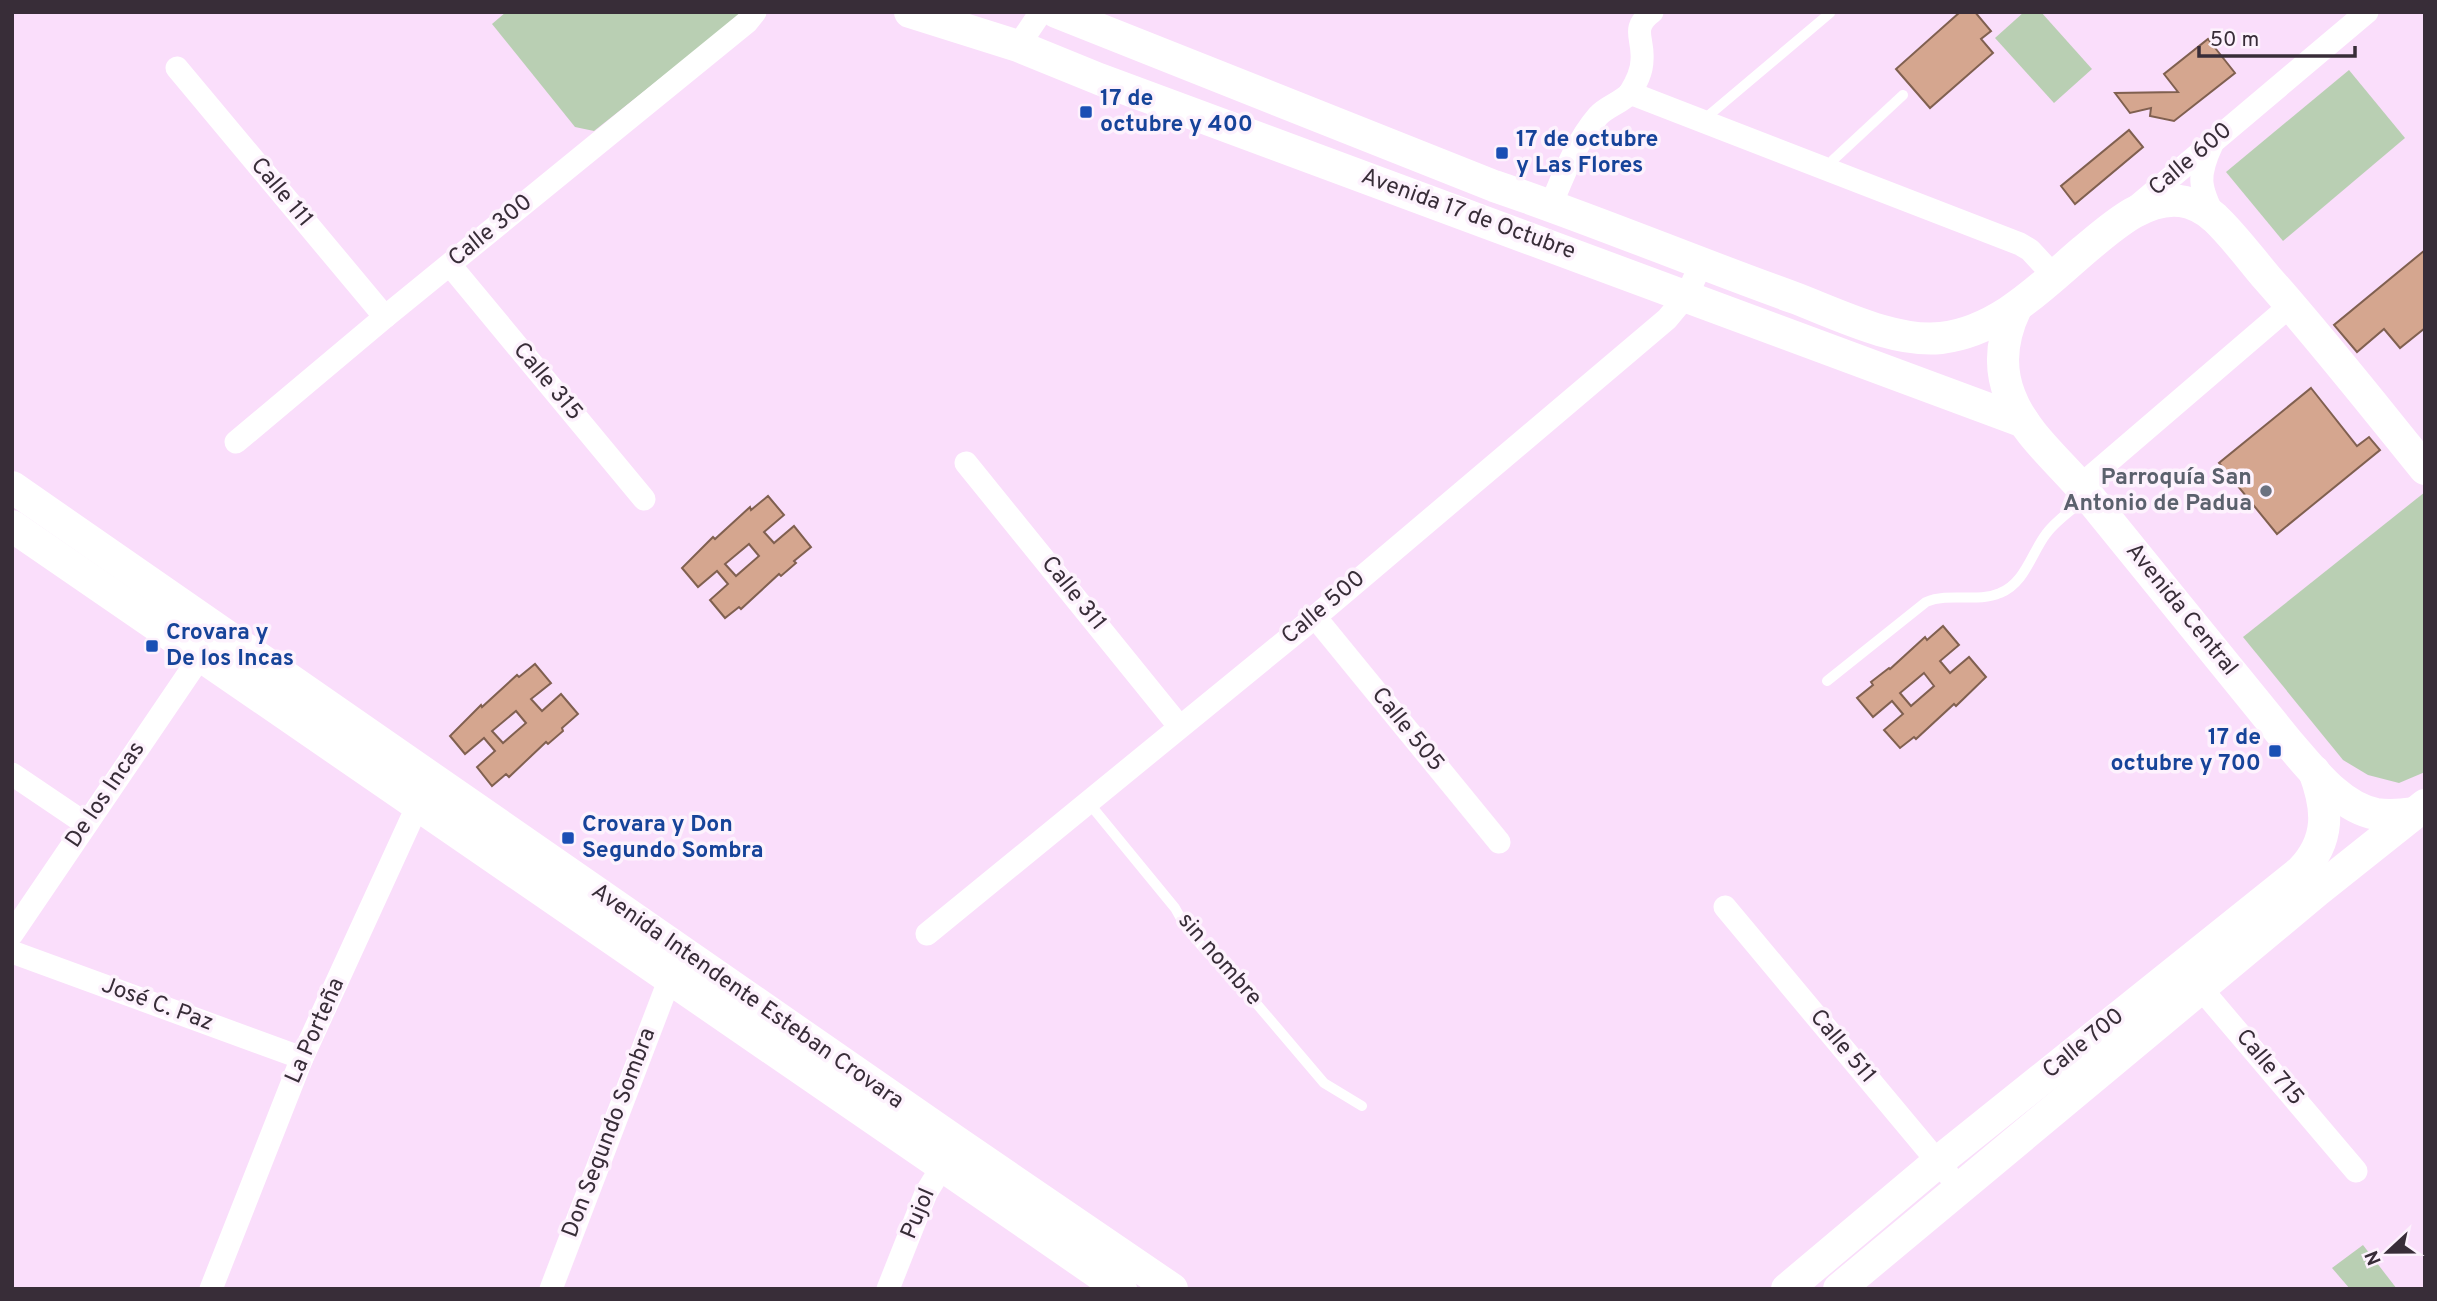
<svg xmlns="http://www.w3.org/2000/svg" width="2437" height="1301" viewBox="0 0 2437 1301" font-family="Overpass,sans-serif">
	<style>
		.green { fill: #b9cfb3 }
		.building { fill: #d5a68f; stroke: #806050; stroke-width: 2; fill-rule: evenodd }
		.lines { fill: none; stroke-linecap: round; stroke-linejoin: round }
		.lane { stroke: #fff; stroke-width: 10 }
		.street { stroke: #fff; stroke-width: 23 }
		.secondary { stroke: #fff; stroke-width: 32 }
		.transit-dot { fill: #1a4fb4; stroke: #fdf2fd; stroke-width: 2.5 }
		.worship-dot { fill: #6b7280; stroke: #fdf2fd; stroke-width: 2.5 }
		.labels { text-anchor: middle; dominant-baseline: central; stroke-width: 7; stroke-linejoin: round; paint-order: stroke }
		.transit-label { font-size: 23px; font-weight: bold; fill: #164399; stroke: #fdf2fd; text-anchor: start }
		.street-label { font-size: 23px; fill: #382d38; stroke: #fdf2fd }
		.worship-label { font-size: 23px; font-weight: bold; fill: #5b616d; stroke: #fdf2fd; text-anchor: end }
	</style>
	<rect width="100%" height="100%" fill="#fadefb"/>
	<g class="green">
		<polygon points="506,12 744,12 594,131 575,127 492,24"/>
		<polygon points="2024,12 2041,12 2092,69 2054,103 1995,38"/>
		<polygon points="2349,70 2405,138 2283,241 2226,172"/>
		<polygon points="2425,492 2425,772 2399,783 2368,775 2343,760 2243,637"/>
		<polygon points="2363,1245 2397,1289 2350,1289 2332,1268"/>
	</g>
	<g class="building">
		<polygon points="1960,12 1975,12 1991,31 1981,39 1993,53 1930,108 1896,69"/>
		<polygon points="2208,39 2235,73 2174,121 2150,116 2151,108 2130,113 2115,93 2178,92 2164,74"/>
		<polygon points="2129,130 2143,147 2075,204 2061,186"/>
		<polygon points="2425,250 2425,328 2400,348 2384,329 2357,352 2334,325"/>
		<polygon points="2311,388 2357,446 2369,437 2380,450 2277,534 2219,463"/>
		<path d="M768,496l16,19 -20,17 10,11 20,-17 17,21 -17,14 2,2 -15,13 -2,-2 -38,35 -2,-2 -14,11 -15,-18 18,-16 -11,-13 -19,16 -16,-19 31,-31 2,2 35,-32 1,3zM749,544l10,12 -23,20 -11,-12z"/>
		<path d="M1943,626l16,19 -19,16 10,12 19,-16 17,20 -30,29 -2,-2 -38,35 -2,-2 -14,11 -16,-18 19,-16 -11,-13 -19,16 -16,-19 16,-13 -2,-3 18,-14 1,1 35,-32 2,3zM1924,673l10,13 -23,20 -11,-13z"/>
		<path d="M535,664l16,19 -20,16 11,12 19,-17 17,20 -16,14 1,3 -15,13 -2,-2 -37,35 -3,-3 -14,12 -15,-19 18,-16 -11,-13 -19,16 -15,-18 31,-31 1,2 35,-32 2,2zM516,711l10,12 -23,20 -11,-12z"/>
	</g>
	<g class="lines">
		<g class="lane">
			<polyline points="1702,121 1830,13"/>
			<polyline points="1830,170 1833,160 1903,95"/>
			<path d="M1827,681l99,-79c24,-10 51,1 74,-9 25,-10 31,-39 46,-59 10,-14 27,-25 40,-36"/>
			<path d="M1088,802l87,106c13,25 36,50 58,68l91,107 38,23"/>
		</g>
		<g class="street">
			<polyline points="1018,46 1041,12"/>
			<polyline points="177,68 385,317"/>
			<path d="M1630,93c6,-10 12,-21 12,-33 2,-22 -12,-31 10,-48"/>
			<path d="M2212,144c-15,32 -13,43 3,74"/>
			<path d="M1551,205c12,-29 26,-65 47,-89 9,-10 23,-13 32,-23l390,151 10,6 24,26"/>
			<polyline points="2137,206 2367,12"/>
			<polyline points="450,265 644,499"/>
			<polyline points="236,442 385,317 747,22 755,12"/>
			<polyline points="966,463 1179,726"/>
			<polyline points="2080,486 2291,305"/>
			<polyline points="1315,617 1499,842"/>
			<polyline points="12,774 86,824"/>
			<polyline points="1725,907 1948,1174"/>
			<polyline points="12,934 200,657"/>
			<polyline points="927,934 1315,617 1667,319 1687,295 1701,264"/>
			<polyline points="12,952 302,1058"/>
			<polyline points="2192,978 2356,1171"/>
			<polyline points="211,1289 302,1058 411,820 427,795"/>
			<polyline points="551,1289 670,978"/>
			<polyline points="888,1289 926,1193 951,1152"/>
		</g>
		<g class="secondary">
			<polyline points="910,12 1018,46 1099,79 2024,422"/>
			<path d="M1056,12l438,174c101,34 200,76 301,112 42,16 100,45 146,40 58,-7 100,-51 142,-87 27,-22 60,-54 97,-50 14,2 25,8 35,17 19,18 35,40 52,60 55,62 106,127 158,191"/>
			<path d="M2016,308c-14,29 -18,58 -6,88 13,36 51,67 75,96 68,83 135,167 203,250 23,26 51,65 88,72 13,2 25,1 38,-1"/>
			<polyline points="12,487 958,1143 1172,1289"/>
			<path d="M12,526c369,256 740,508 1109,763"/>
			<path d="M1787,1289l151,-127 363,-291c30,-31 27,-63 13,-100"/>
			<polyline points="1839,1289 2317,891 2425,805"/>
		</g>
	</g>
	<g class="transit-dot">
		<rect x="1079" y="105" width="14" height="14" rx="3.5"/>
		<rect x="1495" y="146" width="14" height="14" rx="3.5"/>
		<rect x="145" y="639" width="14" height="14" rx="3.5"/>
		<rect x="2268" y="744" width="14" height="14" rx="3.5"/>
		<rect x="561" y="831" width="14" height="14" rx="3.5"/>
	</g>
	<circle class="worship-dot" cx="2266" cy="491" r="7"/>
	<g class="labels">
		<g class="transit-label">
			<text x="1100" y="99">17 de<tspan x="1100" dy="26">octubre y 400</tspan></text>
			<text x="1516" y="140">17 de octubre<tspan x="1516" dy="26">y Las Flores</tspan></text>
			<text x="166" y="633">Crovara y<tspan x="166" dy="26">De los Incas</tspan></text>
			<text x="2261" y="738" text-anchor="end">17 de<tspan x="2261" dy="26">octubre y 700</tspan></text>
			<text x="582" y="825">Crovara y Don<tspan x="582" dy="26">Segundo Sombra</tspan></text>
		</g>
		<g class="street-label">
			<text transform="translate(2191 160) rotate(-40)">Calle 600</text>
			<text transform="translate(281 193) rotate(50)">Calle 111</text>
			<text transform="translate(1468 215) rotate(20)">Avenida 17 de Octubre</text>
			<text transform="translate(491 231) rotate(-39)">Calle 300</text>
			<text transform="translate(547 382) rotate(50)">Calle 315</text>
			<text transform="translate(1073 594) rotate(51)">Calle 311</text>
			<text transform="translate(1324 608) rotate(-40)">Calle 500</text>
			<text transform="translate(2181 610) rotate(51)">Avenida Central</text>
			<text transform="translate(1407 730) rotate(51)">Calle 505</text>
			<text transform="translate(106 795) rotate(-56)">De los Incas</text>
			<text transform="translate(1219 960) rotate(49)">sin nombre</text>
			<text transform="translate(747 997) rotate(35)">Avenida Intendente Esteban Crovara</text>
			<text transform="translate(157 1005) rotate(20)">José C. Paz</text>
			<text transform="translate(316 1031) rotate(-66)">La Porteña</text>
			<text transform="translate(2084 1044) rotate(-39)">Calle 700</text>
			<text transform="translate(1842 1047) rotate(50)">Calle 511</text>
			<text transform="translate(2269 1068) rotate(50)">Calle 715</text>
			<text transform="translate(610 1133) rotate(-69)">Don Segundo Sombra</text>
			<text transform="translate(919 1214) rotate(-67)">Pujol</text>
		</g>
		<g class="worship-label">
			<text x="2252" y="478">Parroquía San<tspan x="2252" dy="26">Antonio de Padua</tspan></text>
		</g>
	</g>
	<rect width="2437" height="1301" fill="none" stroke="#382d38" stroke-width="28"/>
	<g transform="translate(2388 1252) rotate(248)" stroke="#fdf2fd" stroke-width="5" paint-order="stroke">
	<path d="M0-5L12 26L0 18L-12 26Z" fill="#382d38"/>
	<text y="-10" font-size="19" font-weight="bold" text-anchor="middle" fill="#382d38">N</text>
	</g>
	<path d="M2199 46v10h156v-10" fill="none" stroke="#382d38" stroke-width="3.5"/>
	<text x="2210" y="46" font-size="21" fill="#382d38" stroke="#fdf2fd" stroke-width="5" paint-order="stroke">50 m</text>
</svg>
